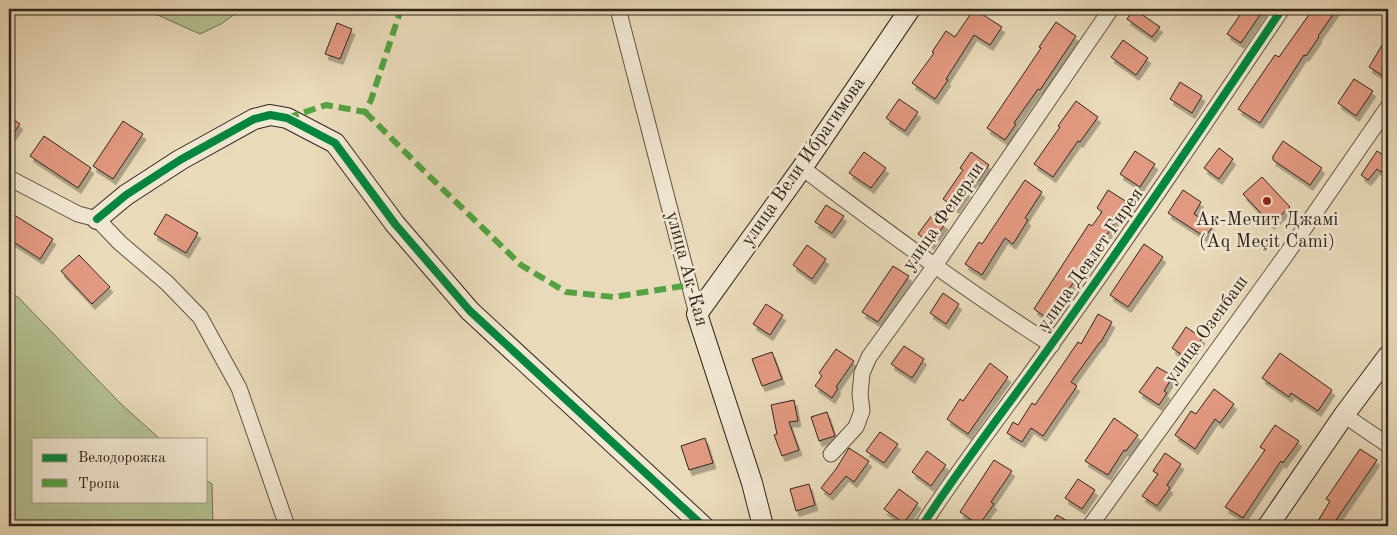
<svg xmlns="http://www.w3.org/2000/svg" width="1397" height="535" viewBox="0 0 1397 535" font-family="'Old Standard TT',serif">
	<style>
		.green { fill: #b4c091; stroke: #727356 }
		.building { fill: #e29981; stroke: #31261c; filter: url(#shadow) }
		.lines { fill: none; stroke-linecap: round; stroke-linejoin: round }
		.street-casing { stroke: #5f5343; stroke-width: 17 }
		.secondary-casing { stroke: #31261c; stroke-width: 22 }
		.street { stroke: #f1e7d2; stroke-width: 15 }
		.secondary { stroke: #f1e7d2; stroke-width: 20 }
		.quiet { stroke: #52a341; stroke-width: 6; stroke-dasharray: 12 6; stroke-linecap: butt }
		.cycleway-casing { stroke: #f1e7d2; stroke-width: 11 }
		.cycleway { stroke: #00873e; stroke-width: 8 }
		.poi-dot { fill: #8f2418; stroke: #f1e7d2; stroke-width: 2 }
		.labels { text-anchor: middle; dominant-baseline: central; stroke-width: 5; stroke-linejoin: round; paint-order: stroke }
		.street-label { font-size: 19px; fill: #31261c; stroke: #f1e7d2 }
		.poi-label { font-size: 19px; fill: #31261c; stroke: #f1e7d2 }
	</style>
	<defs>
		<filter id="shadow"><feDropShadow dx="3" dy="5.5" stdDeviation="0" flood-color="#0004"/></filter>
	</defs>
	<rect width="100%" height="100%" fill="#e9dab9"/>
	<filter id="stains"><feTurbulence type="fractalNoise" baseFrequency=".004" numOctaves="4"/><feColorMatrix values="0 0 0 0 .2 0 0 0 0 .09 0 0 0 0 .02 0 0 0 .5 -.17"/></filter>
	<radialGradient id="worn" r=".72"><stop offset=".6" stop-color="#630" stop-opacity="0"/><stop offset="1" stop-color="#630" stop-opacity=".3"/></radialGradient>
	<g class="green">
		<polygon points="144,9 242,9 221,24 200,34"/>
		<polygon points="9,293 18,297 120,403 160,439 34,439 34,501 206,501 206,480 212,484 213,526 9,526"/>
	</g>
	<g class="building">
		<polygon points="974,9 1002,27 990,45 974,35 946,79 948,80 935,99 912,83 934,53 932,52 946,31 955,37"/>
		<polygon points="1134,9 1160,27 1152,37 1127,19"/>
		<polygon points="1244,9 1264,9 1241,43 1227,34"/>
		<polygon points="1313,9 1337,9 1318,36 1319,37 1306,56 1304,55 1260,123 1238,109 1275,55 1279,57"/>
		<polygon points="1056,22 1076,36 1040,90 1038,89 1014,123 1016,124 1005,140 987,128 1041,48 1039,47"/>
		<polygon points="337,23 352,29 340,59 325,54"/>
		<polygon points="1388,35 1388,79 1369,67"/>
		<polygon points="1123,40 1148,58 1136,75 1111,57"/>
		<polygon points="1354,79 1373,91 1356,116 1338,103"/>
		<polygon points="1180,82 1202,96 1192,113 1170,99"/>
		<polygon points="899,99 918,112 905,131 886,118"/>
		<polygon points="1076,101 1098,117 1080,142 1078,141 1053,177 1034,164 1060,127 1058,126"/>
		<polygon points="9,116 20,124 9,140"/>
		<polygon points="123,121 143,134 113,179 93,166"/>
		<polygon points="44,136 91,168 78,188 30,156"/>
		<polygon points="1283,141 1322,168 1310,185 1273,160 1273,156"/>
		<polygon points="1219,148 1233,159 1219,179 1204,168"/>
		<polygon points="1135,151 1155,164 1140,187 1120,174"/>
		<polygon points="1377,151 1388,158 1388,168 1384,174 1377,169 1368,180 1361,175"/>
		<polygon points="864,152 886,168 871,188 849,173"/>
		<polygon points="971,152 989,165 978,181 975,179 956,208 943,199 963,170 960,168"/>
		<polygon points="1262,177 1290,207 1271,224 1243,194"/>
		<polygon points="1025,180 1042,192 1025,218 1028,220 1013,244 1005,238 982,275 965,264 979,242 982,244"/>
		<polygon points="1108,190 1127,202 1110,230 1048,319 1034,309 1089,224 1092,226 1102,212 1097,208"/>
		<polygon points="1183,190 1201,202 1194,214 1213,226 1205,237 1168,213"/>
		<polygon points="826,205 844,216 832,233 815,222"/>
		<polygon points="166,214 198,233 186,253 154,234"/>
		<polygon points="14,215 53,239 40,259 9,239 9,224"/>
		<polygon points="932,215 945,224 931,244 918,234"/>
		<polygon points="1144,244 1163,257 1128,307 1110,295"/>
		<polygon points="807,245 826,259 812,279 793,265"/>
		<polygon points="79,255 110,287 92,304 61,271"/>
		<polygon points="893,266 909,276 878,322 862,312"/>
		<polygon points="943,293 959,304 946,324 930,313"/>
		<polygon points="766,304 783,315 770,335 753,324"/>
		<polygon points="1098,314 1112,322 1101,342 1100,342 1071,382 1077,386 1043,436 1031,428 1022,442 1007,433 1013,422 1018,425 1032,403 1035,405 1078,342 1081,344"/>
		<polygon points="1186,327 1202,338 1188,359 1172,348"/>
		<polygon points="904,346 924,359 912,378 891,364"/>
		<polygon points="836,349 854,361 836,387 838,388 832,398 815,386 822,376 819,373"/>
		<polygon points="772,352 782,379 762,386 752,359"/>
		<polygon points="1280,353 1332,390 1318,411 1291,393 1289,397 1262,378"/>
		<polygon points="990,363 1008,377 968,434 947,419 960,399 963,401"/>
		<polygon points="1157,367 1173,376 1164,391 1167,393 1159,405 1139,392"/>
		<polygon points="1214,389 1234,404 1220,423 1215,419 1195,449 1175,435 1191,411 1196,414"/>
		<polygon points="794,400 798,421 789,422 799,450 782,456 774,435 777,434 771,405"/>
		<polygon points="827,412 835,436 819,441 811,417"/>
		<polygon points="1114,418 1138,435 1126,451 1124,450 1108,475 1085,461"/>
		<polygon points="1275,425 1299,441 1283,463 1281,461 1243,518 1225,507 1265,450 1260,447"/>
		<polygon points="880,432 898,444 884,463 866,451"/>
		<polygon points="705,438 713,463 689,470 681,446"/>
		<polygon points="849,448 869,461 854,482 846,476 830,495 821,488 836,469"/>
		<polygon points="1360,449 1377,460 1332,526 1315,526 1330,501 1326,499"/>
		<polygon points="927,451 946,465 931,486 912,472"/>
		<polygon points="1165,453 1181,464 1167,485 1170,488 1157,506 1142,496 1158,474 1153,471"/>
		<polygon points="994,460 1012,471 991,502 994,504 979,525 960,512"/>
		<polygon points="1078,479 1095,490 1082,509 1065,498"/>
		<polygon points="809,484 815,505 796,511 790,489"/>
		<polygon points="899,489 918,503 904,523 884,509"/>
		<polygon points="1057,515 1076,526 1050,526"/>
	</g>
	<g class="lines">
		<defs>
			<g id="street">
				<polyline points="618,9 697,314"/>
				<path d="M802,168c82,61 163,122 250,177"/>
				<polyline points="9,178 78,214 97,219 120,243 167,283 200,317 239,388 287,526"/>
				<polyline points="1344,415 1388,445"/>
				<polyline points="831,454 856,427 862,411 860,394 862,373 869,357 934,267 1111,9"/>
				<path d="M922,526c40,-62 86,-120 129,-181 79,-110 155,-223 231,-336"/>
				<polyline points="1090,526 1288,252 1388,107"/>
			</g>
			<g id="secondary">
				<polyline points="97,219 126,195 180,160 254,119 270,115 287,118 335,143 395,224 470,311 703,526"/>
				<polyline points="763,526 752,483 697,314 802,168 910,9"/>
				<polyline points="1268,526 1344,415 1388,356"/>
			</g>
		</defs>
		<use href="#street" class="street-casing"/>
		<use href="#secondary" class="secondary-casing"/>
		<use href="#street" class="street"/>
		<use href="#secondary" class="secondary"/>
		<g class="quiet">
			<polyline points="365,112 423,170 521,265 566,292 614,297 689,285"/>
			<polyline points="287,118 326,105 365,112 371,100 401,9"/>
		</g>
		<defs>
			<g id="cycleway">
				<polyline points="97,219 126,195 180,160 254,119 270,115 287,118 335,143 395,224 470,311 703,526"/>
				<path d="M922,526c40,-62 86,-120 129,-181 79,-110 155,-223 231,-336"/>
			</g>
		</defs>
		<use href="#cycleway" class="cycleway-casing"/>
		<use href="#cycleway" class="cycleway"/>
	</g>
	<circle class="poi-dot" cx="1267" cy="201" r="5"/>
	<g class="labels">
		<g class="street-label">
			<text transform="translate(804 162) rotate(-55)">улица Вели Ибрагимова</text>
			<text transform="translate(944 217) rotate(-55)">улица Фенерли</text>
			<text transform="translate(1091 260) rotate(-55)">улица Девлет Гирея</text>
			<text transform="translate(686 269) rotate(75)">улица Ак-Кая</text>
			<text transform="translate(1207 330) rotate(-54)">улица Озенбаш</text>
		</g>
		<g class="poi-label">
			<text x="1267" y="220">Ак-Мечит Джамі<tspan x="1267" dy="22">(Aq Meçit Cami)</tspan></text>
		</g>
	</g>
	<rect width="1397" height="535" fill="none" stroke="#e9dab9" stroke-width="30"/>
	<rect x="10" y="10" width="1377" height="515" fill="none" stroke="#31261c" stroke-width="2.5"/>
	<rect x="15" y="15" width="1367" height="505" fill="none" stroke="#31261c"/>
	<rect x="32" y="438" width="175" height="65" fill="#f1e7d2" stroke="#a49a89"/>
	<rect x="42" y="454" width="25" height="8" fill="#00873e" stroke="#a49a89"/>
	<text x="78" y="462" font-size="15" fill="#31261c">Велодорожка</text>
	<rect x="42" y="479" width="25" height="8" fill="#52a341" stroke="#a49a89"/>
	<text x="78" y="488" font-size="15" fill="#31261c">Тропа</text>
	<rect width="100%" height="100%" filter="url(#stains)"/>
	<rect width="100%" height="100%" fill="url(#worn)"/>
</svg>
